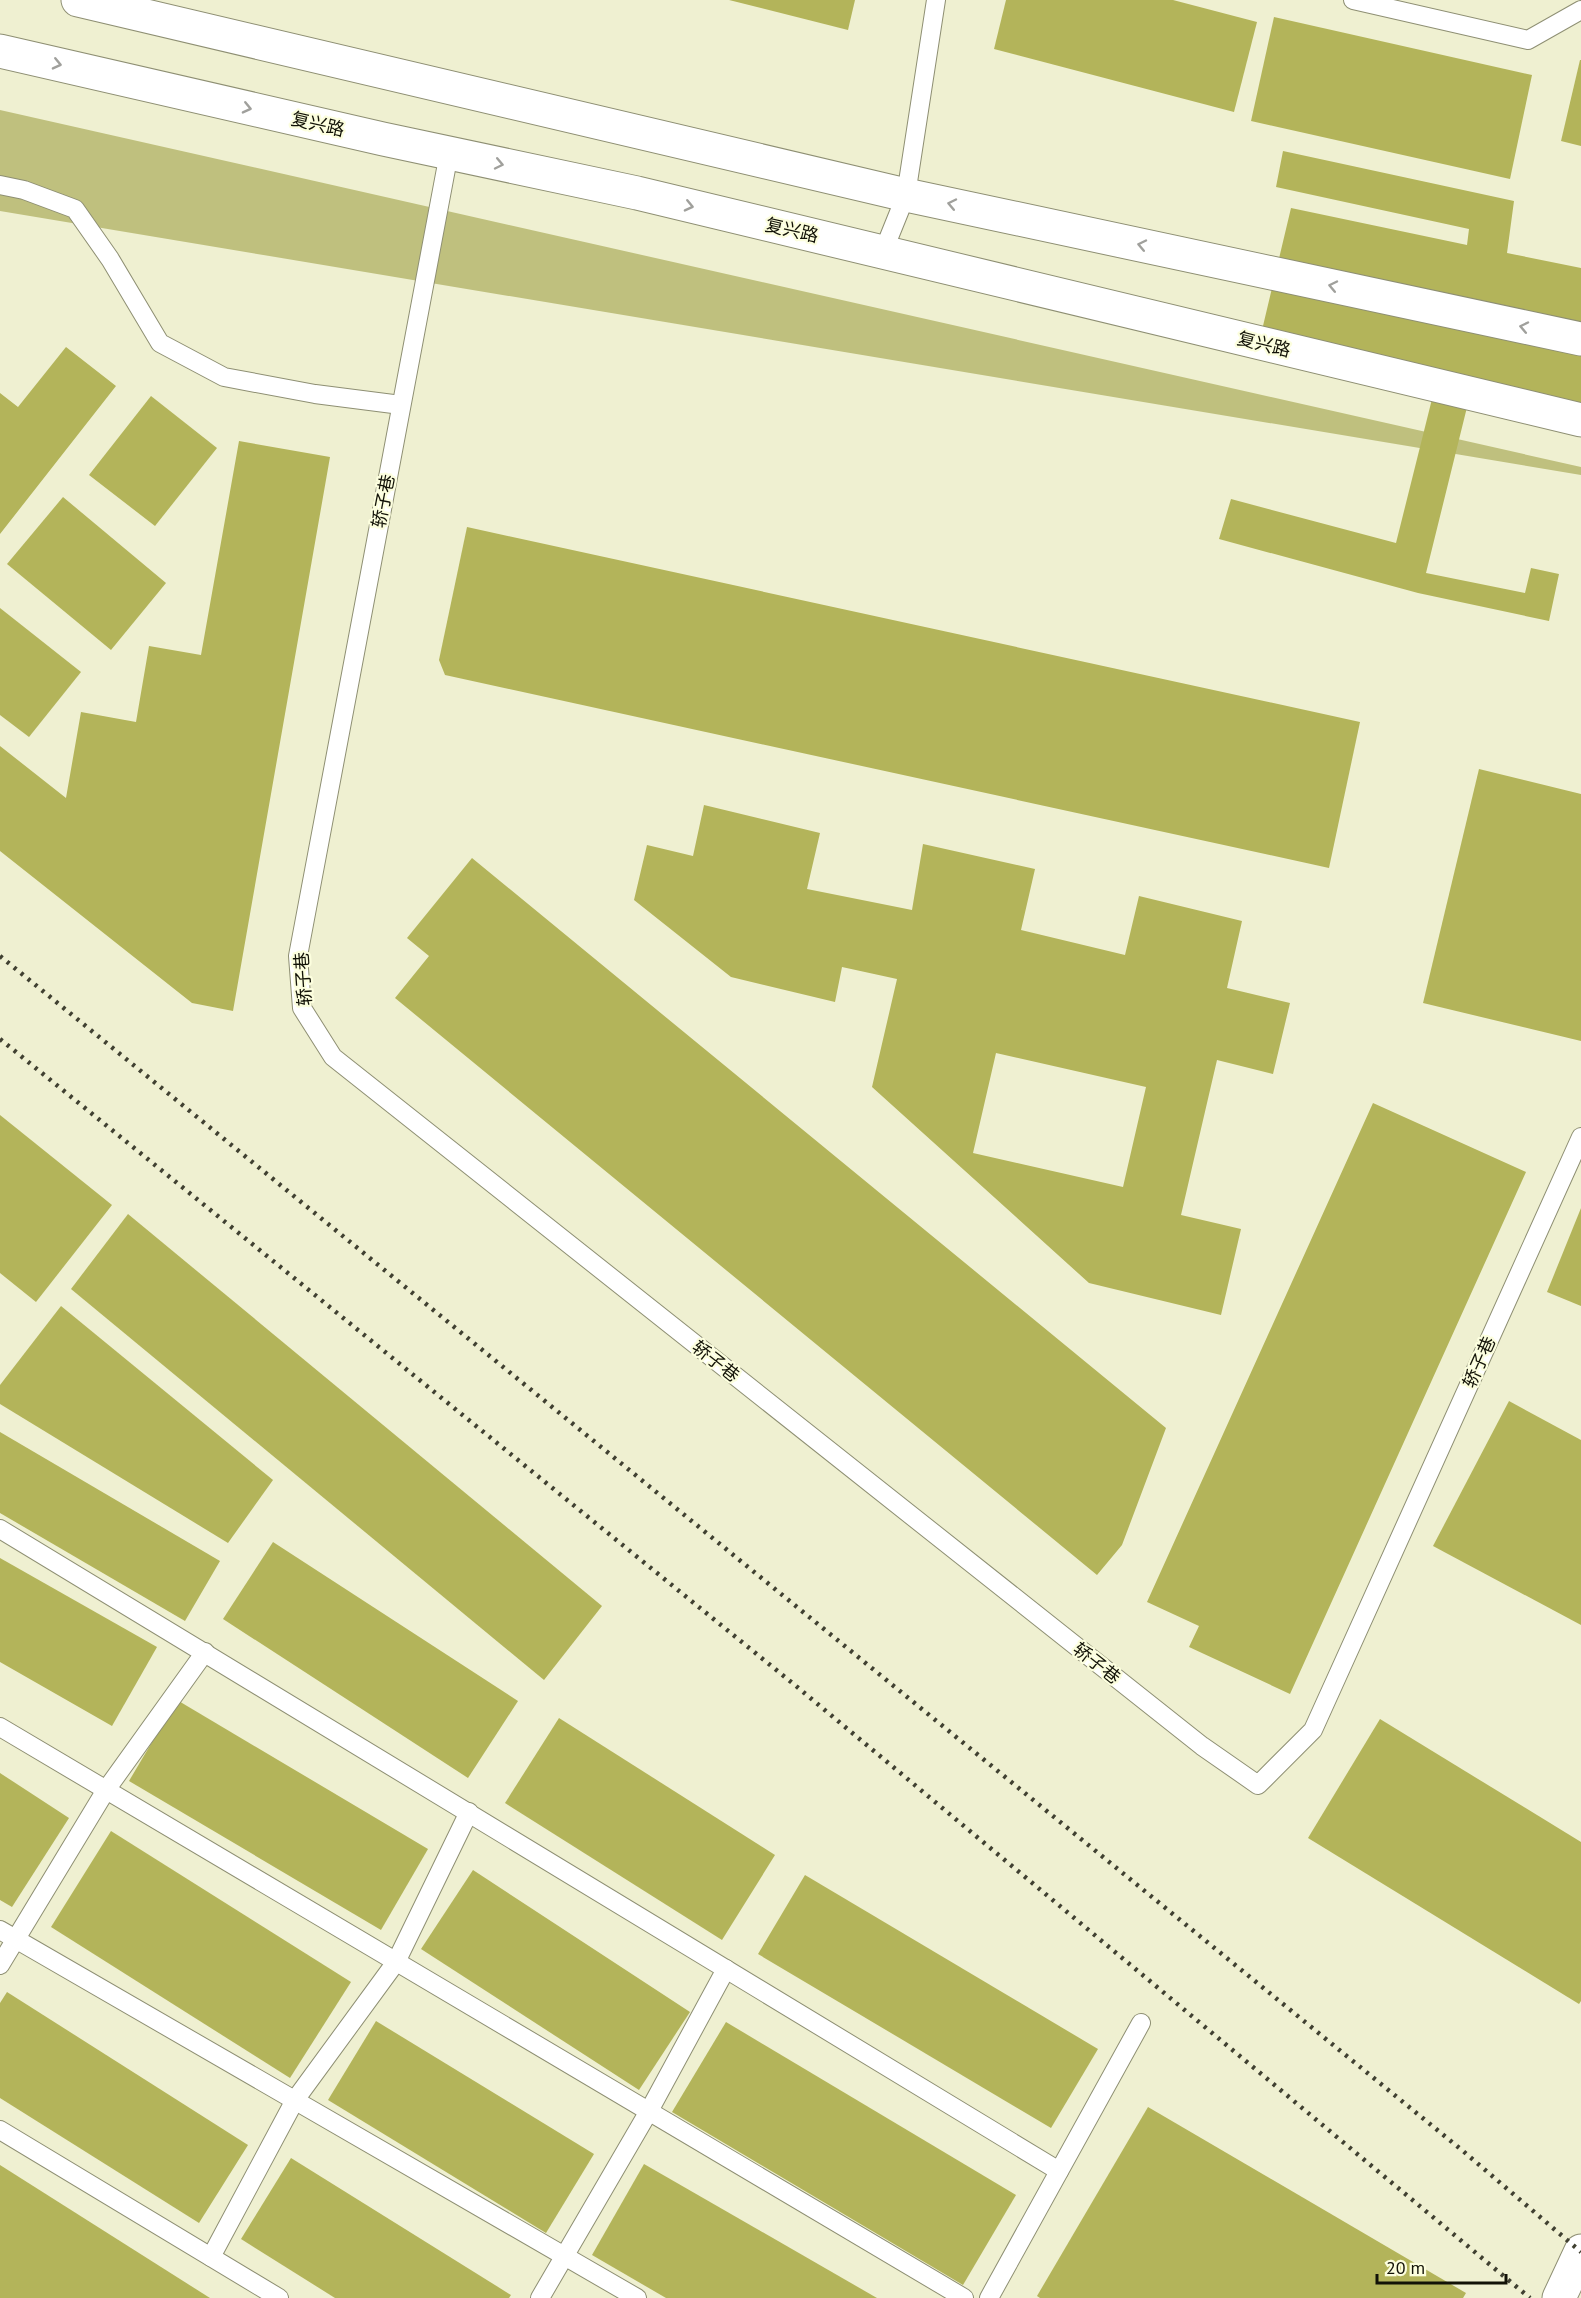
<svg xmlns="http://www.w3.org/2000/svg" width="1581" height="2298" viewBox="0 0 1581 2298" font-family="'PT Sans','Noto Sans SC',sans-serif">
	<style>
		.green { fill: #bfc07e }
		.building { fill: #b3b45a; fill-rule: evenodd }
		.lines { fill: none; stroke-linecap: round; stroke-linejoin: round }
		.service-casing { stroke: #8e8f73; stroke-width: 20 }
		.tertiary-casing { stroke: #8e8f73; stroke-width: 35 }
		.primary-casing { stroke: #8e8f73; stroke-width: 35 }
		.service { stroke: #fff; stroke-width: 18 }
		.tertiary { stroke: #fff; stroke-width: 33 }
		.primary { stroke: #fff; stroke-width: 33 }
		.rail { stroke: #404031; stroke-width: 4.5; stroke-dasharray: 3 6; stroke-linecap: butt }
		.oneway { stroke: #a0a09c }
		.labels { text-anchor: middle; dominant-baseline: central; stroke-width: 4.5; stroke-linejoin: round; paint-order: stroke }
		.street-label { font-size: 18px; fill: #121207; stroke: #fcfede }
	</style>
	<rect width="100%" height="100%" fill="#eff0d1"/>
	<polygon class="green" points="0,110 1581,467 1581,475 0,211"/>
	<g class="building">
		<polygon points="729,0 855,0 848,30"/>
		<polygon points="1006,0 1173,0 1257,22 1234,112 994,49"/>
		<polygon points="1274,17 1532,75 1510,179 1251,121"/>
		<polygon points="1580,60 1581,60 1581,146 1561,141"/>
		<polygon points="1283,151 1514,201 1507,253 1581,268 1581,410 1472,387 1426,573 1525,593 1531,568 1559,574 1549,621 1418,593 1219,539 1231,499 1396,543 1437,379 1258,347 1291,208 1467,245 1469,229 1276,187"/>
		<polygon points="66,347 116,386 0,534 0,393 18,407"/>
		<polygon points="151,396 217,448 155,526 89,475"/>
		<polygon points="239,441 330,457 233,1011 192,1003 0,851 0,746 66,798 81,712 136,722 149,646 201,655"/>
		<polygon points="63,497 166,583 111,650 7,564"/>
		<polygon points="467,527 1360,722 1329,868 445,675 439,660"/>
		<polygon points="0,608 81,672 29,737 0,715"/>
		<polygon points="1479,769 1581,794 1581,1041 1423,1003"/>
		<path d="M704,805l116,28 -13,56 105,21 11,-66 112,25 -14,61 104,25 14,-59 103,25 -15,67 63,15 -17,71 -56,-14 -36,155 60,14 -20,86 -132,-32 -217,-196 25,-108 -55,-12 -7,35 -104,-25 -97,-77 13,-55 46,11zM996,1053l150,34 -23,100 -150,-34z"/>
		<polygon points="472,858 1166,1428 1122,1545 1097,1575 395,998 429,956 407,938"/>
		<polygon points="1373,1103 1526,1172 1290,1694 1189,1647 1199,1626 1147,1602"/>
		<polygon points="0,1115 112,1205 36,1302 0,1273"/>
		<polygon points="1581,1208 1581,1306 1547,1292"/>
		<polygon points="128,1214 602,1606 544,1680 71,1289"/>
		<polygon points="61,1306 273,1480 228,1543 0,1404 0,1385"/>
		<polygon points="1509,1401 1581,1440 1581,1625 1433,1546"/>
		<polygon points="0,1432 220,1561 185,1621 0,1513"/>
		<polygon points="273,1542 518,1701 468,1778 223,1619"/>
		<polygon points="0,1558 157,1647 112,1726 0,1662"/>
		<polygon points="177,1700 428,1849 381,1930 129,1781"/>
		<polygon points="559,1718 775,1855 722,1940 505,1803"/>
		<polygon points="1380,1719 1581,1842 1581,2001 1579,2004 1308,1838"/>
		<polygon points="0,1773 69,1818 12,1907 0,1900"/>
		<polygon points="111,1831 351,1982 290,2078 51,1927"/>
		<polygon points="473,1870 690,2012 639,2090 421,1949"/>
		<polygon points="805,1875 1098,2049 1051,2128 758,1954"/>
		<polygon points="7,1992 248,2145 199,2223 0,2098 0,2003"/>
		<polygon points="376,2021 594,2154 546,2233 328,2100"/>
		<polygon points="726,2022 1016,2195 963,2285 672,2112"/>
		<polygon points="1148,2107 1466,2293 1463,2298 1040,2298 1037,2296"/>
		<polygon points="291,2158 511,2295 509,2298 335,2298 241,2239"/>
		<polygon points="644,2164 877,2298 666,2298 592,2255"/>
		<polygon points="0,2165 210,2298 0,2298"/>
	</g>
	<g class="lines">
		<defs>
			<g id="service">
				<polyline points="1353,0 1528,40 1581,10"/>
				<polyline points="449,153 298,956 302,1008 333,1057 1202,1746 1258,1785 1313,1730 1581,1137"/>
				<polyline points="0,185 24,190 75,209 110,259 160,343 224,377 315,394 401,405"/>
				<polyline points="883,252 906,195 936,0"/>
				<polyline points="0,1529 1059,2171"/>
				<polyline points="0,1727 964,2298"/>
				<polyline points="0,1930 637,2298"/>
				<polyline points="0,1965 106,1790 205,1652"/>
				<polyline points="0,2130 279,2298"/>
				<polyline points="211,2257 295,2100 396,1962 469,1812"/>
				<polyline points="540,2298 649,2111 726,1969"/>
				<polyline points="989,2298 1141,2023"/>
			</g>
			<polyline id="tertiary" points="1559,2298 1581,2251"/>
			<g id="primary">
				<polyline points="78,0 906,195 1581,339"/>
				<polyline points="0,51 383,139 637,193 1581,420"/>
			</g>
		</defs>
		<use href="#service" class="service-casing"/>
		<use href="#tertiary" class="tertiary-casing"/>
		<use href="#primary" class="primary-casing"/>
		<use href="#service" class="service"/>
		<use href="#tertiary" class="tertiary"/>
		<use href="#primary" class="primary"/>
		<g class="rail">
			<polyline points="0,956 1463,2151 1581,2252"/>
			<polyline points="0,1039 796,1686 1530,2298"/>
		</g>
	</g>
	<defs><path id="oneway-chevron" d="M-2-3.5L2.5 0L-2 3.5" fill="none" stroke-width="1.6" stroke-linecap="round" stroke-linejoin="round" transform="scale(1.5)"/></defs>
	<g class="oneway">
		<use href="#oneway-chevron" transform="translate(57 64) rotate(13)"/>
		<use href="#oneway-chevron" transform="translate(247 108) rotate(13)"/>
		<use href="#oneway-chevron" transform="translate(499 164) rotate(12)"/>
		<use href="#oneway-chevron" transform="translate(952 204) rotate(-168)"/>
		<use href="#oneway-chevron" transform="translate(689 206) rotate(13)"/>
		<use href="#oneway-chevron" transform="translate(1142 245) rotate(-168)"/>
		<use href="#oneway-chevron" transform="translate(1333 286) rotate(-168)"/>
		<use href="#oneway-chevron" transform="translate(1524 327) rotate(-168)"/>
	</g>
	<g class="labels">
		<g class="street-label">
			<text transform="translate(318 124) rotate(13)">复兴路</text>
			<text transform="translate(792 230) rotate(13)">复兴路</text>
			<text transform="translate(1264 344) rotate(14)">复兴路</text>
			<text transform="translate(383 501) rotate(-79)">轿子巷</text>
			<text transform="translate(303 979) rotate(-94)">轿子巷</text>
			<text transform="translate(716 1361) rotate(38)">轿子巷</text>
			<text transform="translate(1479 1362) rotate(-66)">轿子巷</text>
			<text transform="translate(1097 1663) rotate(38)">轿子巷</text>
		</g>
	</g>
	<path d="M1377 2274v9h129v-9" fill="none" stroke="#121207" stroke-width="3"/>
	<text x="1386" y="2274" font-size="18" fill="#121207" stroke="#fcfede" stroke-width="4.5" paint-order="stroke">20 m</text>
</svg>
